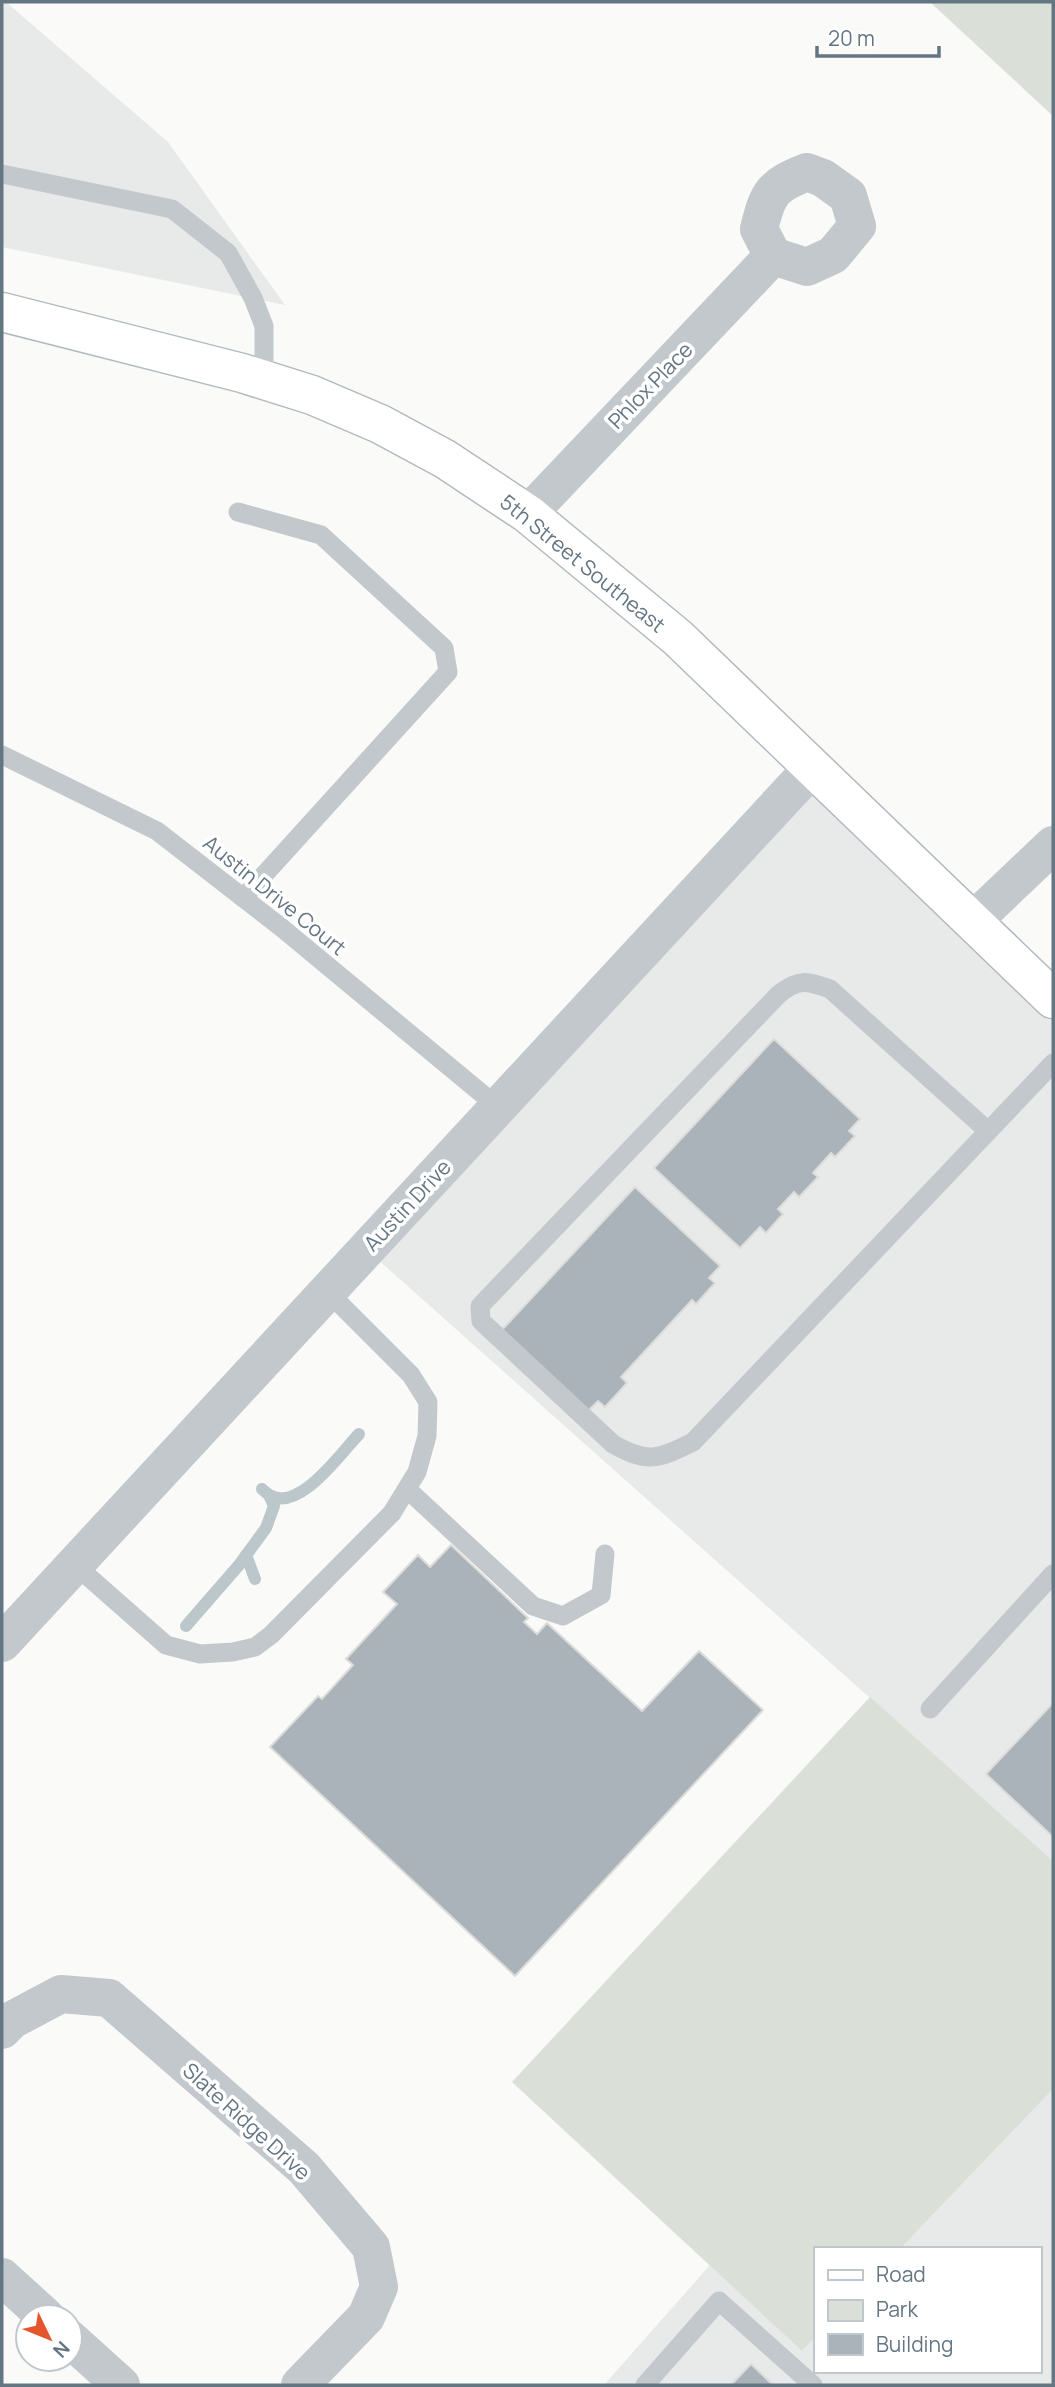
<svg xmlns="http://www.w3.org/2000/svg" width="1055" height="2387" viewBox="0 0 1055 2387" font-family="Manrope,sans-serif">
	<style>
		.built { fill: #e8e9e9 }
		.green { fill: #dadfd7 }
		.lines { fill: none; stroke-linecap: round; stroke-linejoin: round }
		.stream { stroke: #bbc7cb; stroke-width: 12 }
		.building { fill: #aab3b9; stroke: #dcdcda; stroke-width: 2 }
		.secondary-casing { stroke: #b3babf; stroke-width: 41 }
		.service { stroke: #c3c8cc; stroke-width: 19 }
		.minor { stroke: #c3c8cc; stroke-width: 38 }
		.secondary { stroke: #fff; stroke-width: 38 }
		.labels { text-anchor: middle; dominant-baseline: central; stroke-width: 7; stroke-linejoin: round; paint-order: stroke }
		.street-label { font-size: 21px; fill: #657683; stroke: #fff }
	</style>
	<rect width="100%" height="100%" fill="#fafaf8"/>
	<g class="built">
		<polygon points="2,2 6,2 168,142 285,305 2,247"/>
		<polygon points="812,768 1053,999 1053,1861 366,1249"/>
		<polygon points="1053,2089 1053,2385 604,2385 710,2265 802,2351 815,2337 815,2371 1039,2371 1039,2249 900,2249"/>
	</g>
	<g class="green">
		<polygon points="930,2 1053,2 1053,116"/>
		<polygon points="870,1697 1053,1861 1053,2089 900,2249 815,2249 815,2337 802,2351 512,2082"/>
	</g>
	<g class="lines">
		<g class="stream">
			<path d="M269,1495c30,18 71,-41 90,-61"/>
			<polyline points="246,1555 255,1579"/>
			<polyline points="186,1626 239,1565 266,1528 274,1506 269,1495 262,1489"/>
		</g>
	</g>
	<g class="building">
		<polygon points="774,1039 860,1119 849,1131 855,1136 835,1157 831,1153 813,1173 818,1177 799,1197 794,1192 778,1209 783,1214 766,1233 760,1227 740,1248 654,1168"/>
		<polygon points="635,1187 720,1266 709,1278 715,1283 696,1304 692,1300 621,1377 627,1383 605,1407 598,1401 588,1411 501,1331"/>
		<polygon points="451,1545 528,1618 524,1622 537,1634 547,1623 642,1711 699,1651 763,1710 515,1976 270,1747 318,1696 322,1699 353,1665 346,1659 397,1604 383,1592 418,1555 430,1567"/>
		<polygon points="1053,1703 1053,1837 986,1774"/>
		<polygon points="751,2364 773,2385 731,2385"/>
	</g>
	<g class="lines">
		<defs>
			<polyline id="secondary" points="2,312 242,373 312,395 380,424 445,459 528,514 678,638 1053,999"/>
		</defs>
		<use href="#secondary" class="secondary-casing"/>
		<g class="service">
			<polyline points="2,174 172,209 228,253 253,298 264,326 264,380"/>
			<polyline points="238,512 321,535 444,648 448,672 243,898"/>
			<polyline points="2,755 157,831 282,928 498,1107"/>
			<path d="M988,1131l-158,-142c-23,-8 -32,-11 -52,6l-298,311 1,15 132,123c35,20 45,15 80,-2l360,-379"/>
			<polyline points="407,1489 533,1606 563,1616 601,1595 605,1554"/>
			<polyline points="74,1564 166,1645 200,1654 233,1652 255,1647 271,1635 392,1513 417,1472 427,1436 428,1402 411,1375 327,1291"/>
			<polyline points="930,1709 1053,1574"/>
			<polyline points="645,2385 719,2301 813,2385"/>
		</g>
		<g class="minor">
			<path d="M807,172l16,6 25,18 9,30 -24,29 -26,12 -34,-11 -14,-27c9,-37 13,-43 48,-57z"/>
			<polyline points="528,514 773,256"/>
			<polyline points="973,921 1053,845"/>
			<polyline points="2,1643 812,768"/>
			<polyline points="2,2030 12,2020 61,1994 109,1998 304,2168 371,2247 379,2287 366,2317 300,2385"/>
			<polyline points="2,2277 46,2317"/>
			<polyline points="70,2339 121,2385"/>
		</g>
		<use href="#secondary" class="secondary"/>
	</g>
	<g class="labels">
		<g class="street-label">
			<text transform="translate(650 385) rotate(-46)">Phlox Place</text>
			<text transform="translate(583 563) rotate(39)">5th Street Southeast</text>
			<text transform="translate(275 895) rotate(39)">Austin Drive Court</text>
			<text transform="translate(407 1205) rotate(-47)">Austin Drive</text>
			<text transform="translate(247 2121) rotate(42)">Slate Ridge Drive</text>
		</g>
	</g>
	<rect width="1055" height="2387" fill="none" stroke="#657683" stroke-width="7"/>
	<rect x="814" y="2247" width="228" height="126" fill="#ffffff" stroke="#c1c8cd" stroke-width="2"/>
	<rect x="828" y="2270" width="35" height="10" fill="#ffffff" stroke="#c1c8cd" stroke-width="2"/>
	<text x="876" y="2282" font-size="21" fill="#657683">Road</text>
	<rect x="828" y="2300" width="35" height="21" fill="#dadfd7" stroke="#c1c8cd" stroke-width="2"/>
	<text x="876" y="2317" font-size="21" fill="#657683">Park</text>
	<rect x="828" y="2334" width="35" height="21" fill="#aab3b9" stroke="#c1c8cd" stroke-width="2"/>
	<text x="876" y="2352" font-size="21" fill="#657683">Building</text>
	<g transform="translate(49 2338) rotate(133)"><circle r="33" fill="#ffffff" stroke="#c1c8cd" stroke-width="2"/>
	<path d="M0-5L12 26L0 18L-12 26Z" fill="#e4572e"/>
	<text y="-10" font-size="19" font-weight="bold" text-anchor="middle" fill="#657683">N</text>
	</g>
	<path d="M817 46v10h122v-10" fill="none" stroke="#657683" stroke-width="3.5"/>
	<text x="828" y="46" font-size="21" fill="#657683" stroke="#ffffff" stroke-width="5" paint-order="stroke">20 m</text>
</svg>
